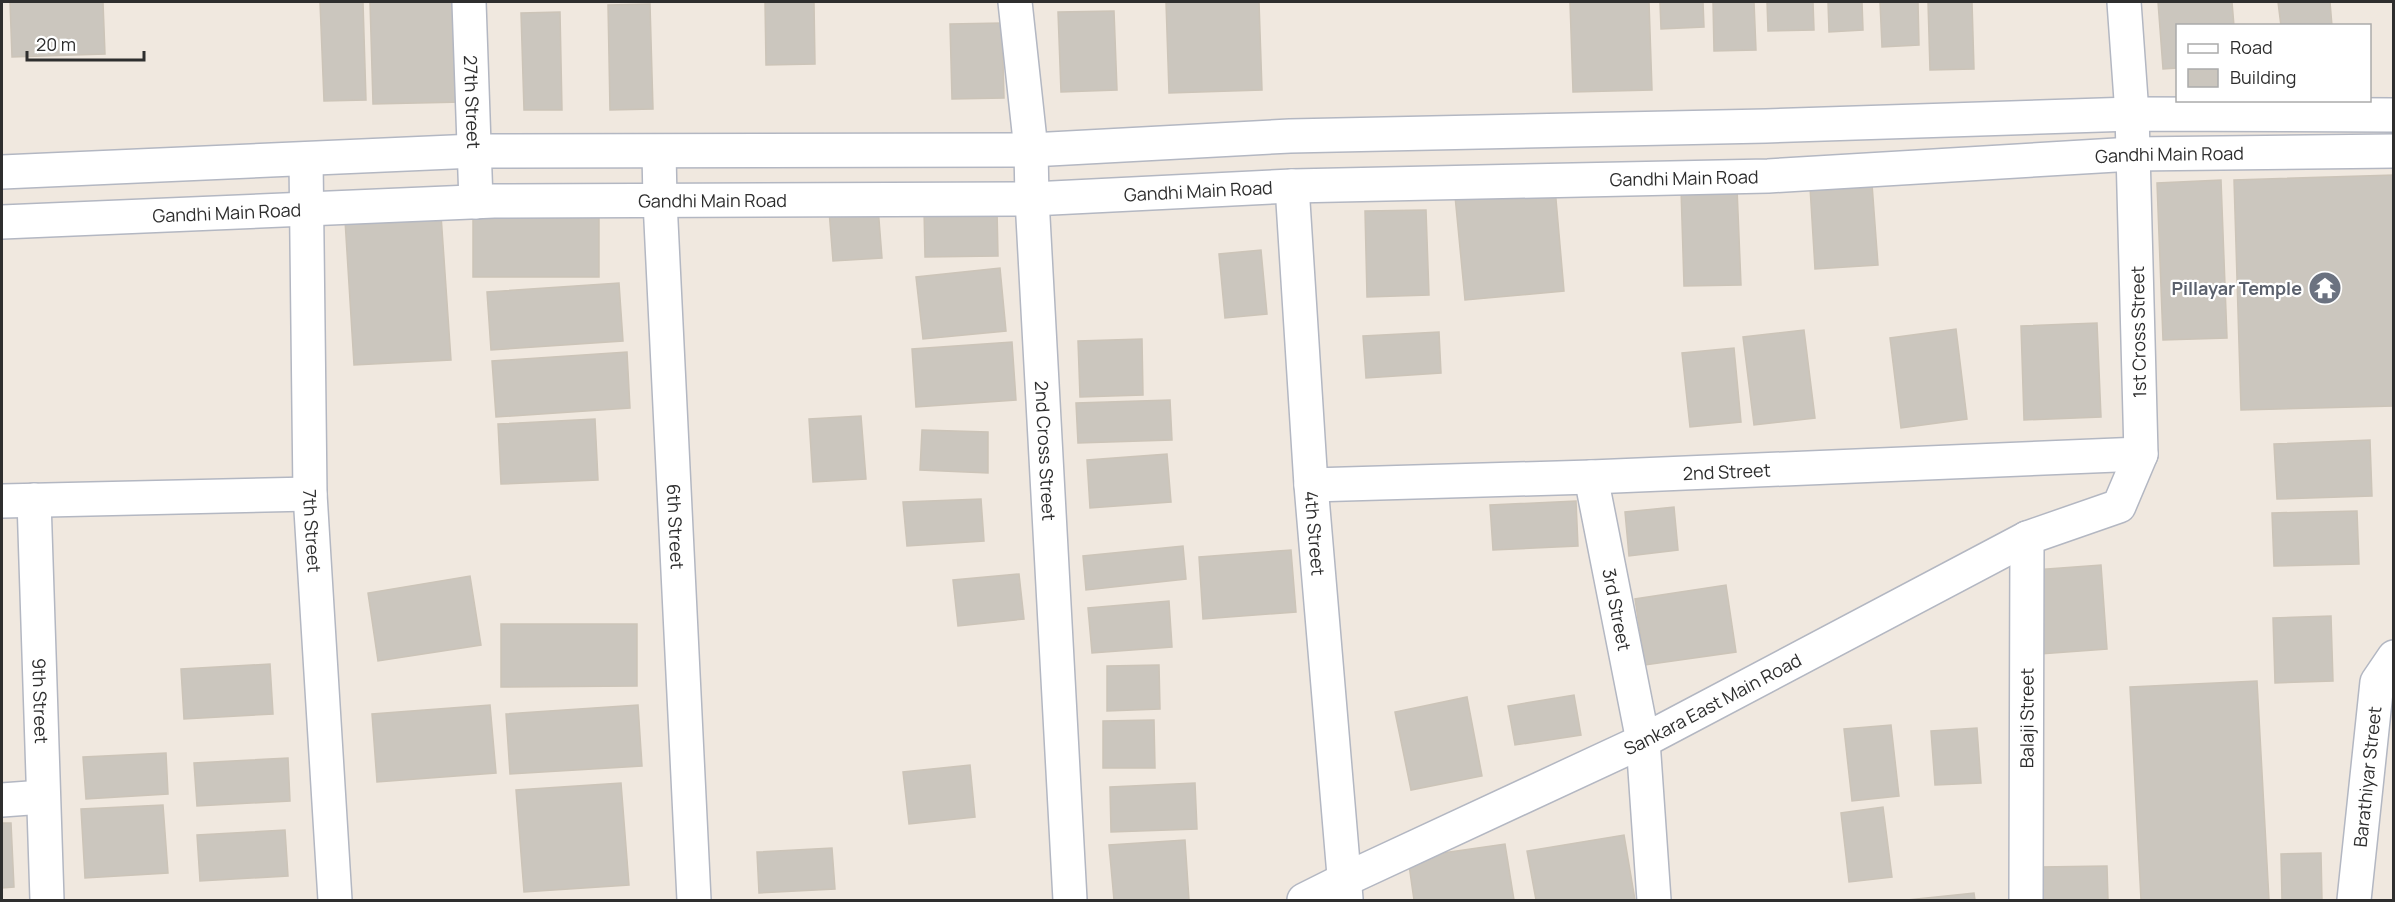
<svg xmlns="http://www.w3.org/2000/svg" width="2395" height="902" viewBox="0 0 2395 902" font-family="Manrope,sans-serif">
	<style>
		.building { fill: #cbc6be; stroke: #ccc4b8; stroke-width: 1.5 }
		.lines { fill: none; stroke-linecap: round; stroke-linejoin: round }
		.minor-casing { stroke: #b3b7c2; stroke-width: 36 }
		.tertiary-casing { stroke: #b3b7c2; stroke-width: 36 }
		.minor { stroke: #fff; stroke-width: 33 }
		.tertiary { stroke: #fff; stroke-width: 33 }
		.labels { text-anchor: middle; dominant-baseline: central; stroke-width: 4.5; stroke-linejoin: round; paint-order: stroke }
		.street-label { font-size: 18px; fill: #2e2e2e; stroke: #fff }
		.worship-label { font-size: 18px; font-weight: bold; fill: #5b616d; stroke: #fff; text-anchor: end }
	</style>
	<rect width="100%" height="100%" fill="#f0e8df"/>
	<g class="building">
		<polygon points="10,2 103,2 105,54 12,57"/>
		<polygon points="320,2 363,2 366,100 324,101"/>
		<polygon points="370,2 459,2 463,102 373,104"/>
		<polygon points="765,2 814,2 815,64 766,65"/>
		<polygon points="1166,2 1259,2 1262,90 1169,93"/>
		<polygon points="1570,2 1649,2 1652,90 1573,92"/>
		<polygon points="1660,2 1703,2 1704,27 1661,29"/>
		<polygon points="1713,2 1754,2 1756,50 1714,51"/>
		<polygon points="1767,2 1813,2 1814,30 1768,31"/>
		<polygon points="1828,2 1862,2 1863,30 1829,32"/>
		<polygon points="1880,2 1918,2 1919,45 1882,47"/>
		<polygon points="1928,2 1972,2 1974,69 1930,70"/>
		<polygon points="2158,2 2232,2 2234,26 2178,26 2178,68 2163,69"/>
		<polygon points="2278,2 2330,2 2332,26 2281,26"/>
		<polygon points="650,4 653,109 610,110 608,5"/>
		<polygon points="1114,11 1117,90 1061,92 1058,12"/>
		<polygon points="560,12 562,110 524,110 521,13"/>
		<polygon points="1002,23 1004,98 952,99 950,24"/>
		<polygon points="2394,175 2394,406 2241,410 2234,180"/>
		<polygon points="2221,180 2227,338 2163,340 2157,183"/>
		<polygon points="1872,184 1878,265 1815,269 1810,187"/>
		<polygon points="1555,188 1564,291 1465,300 1455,196"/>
		<polygon points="1737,188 1741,285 1684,286 1681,189"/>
		<polygon points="878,207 882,258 833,261 829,210"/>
		<polygon points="924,209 997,209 998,256 925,257"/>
		<polygon points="1426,210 1429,295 1367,297 1365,211"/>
		<polygon points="473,212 599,213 599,277 473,277"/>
		<polygon points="441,215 451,360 354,365 345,220"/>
		<polygon points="1261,250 1267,314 1225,318 1219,254"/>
		<polygon points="1000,268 1006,331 923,339 916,277"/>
		<polygon points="619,283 623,341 491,350 487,292"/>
		<polygon points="2097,323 2101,417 2024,420 2021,326"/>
		<polygon points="1956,329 1967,419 1901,428 1890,338"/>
		<polygon points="1804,330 1815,418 1754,425 1743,337"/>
		<polygon points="1439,332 1441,373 1366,378 1363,336"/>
		<polygon points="1142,339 1143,395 1080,397 1078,341"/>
		<polygon points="1012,342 1016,400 916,407 912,349"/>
		<polygon points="1734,348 1741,422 1690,427 1682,353"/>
		<polygon points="627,352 630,408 496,417 492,361"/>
		<polygon points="1170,400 1172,440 1078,443 1076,403"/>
		<polygon points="861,416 866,479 813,482 809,419"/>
		<polygon points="595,419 598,480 501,484 498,424"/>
		<polygon points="922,430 988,432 988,473 920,470"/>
		<polygon points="2370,440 2372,496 2277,499 2274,444"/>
		<polygon points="1167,454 1171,502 1090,508 1087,460"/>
		<polygon points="981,499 984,541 907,546 903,502"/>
		<polygon points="1576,501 1578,546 1493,550 1490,505"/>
		<polygon points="1674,507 1678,550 1629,556 1625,512"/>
		<polygon points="2357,511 2359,564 2274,566 2272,513"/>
		<polygon points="1183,546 1186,579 1086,590 1083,556"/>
		<polygon points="1291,550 1296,612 1203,619 1199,557"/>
		<polygon points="2101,565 2107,649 2040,654 2034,570"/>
		<polygon points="1019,574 1024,619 958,626 953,580"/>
		<polygon points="470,576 481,645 378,661 368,593"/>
		<polygon points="1726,585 1736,652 1645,665 1635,599"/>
		<polygon points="1169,601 1172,647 1092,653 1088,608"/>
		<polygon points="2331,616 2333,681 2275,683 2273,618"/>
		<polygon points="501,624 637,624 637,686 501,687"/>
		<polygon points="270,664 273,714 184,719 181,669"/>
		<polygon points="1159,665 1160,709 1107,711 1107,666"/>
		<polygon points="2257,681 2269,900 2141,900 2130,687"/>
		<polygon points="1574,695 1581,735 1515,745 1508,706"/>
		<polygon points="1467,697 1482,776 1411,790 1395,712"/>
		<polygon points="490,705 496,773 377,782 372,714"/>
		<polygon points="638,705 642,766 510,774 506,714"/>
		<polygon points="1154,720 1155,768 1103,768 1103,721"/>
		<polygon points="1891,725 1899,796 1852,801 1844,729"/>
		<polygon points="1977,728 1981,783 1935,785 1931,731"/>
		<polygon points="166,753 168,794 86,799 83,757"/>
		<polygon points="288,758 290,801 197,806 194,763"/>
		<polygon points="970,765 975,817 909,824 903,772"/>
		<polygon points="621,783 629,885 524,892 516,790"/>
		<polygon points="1195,783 1197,829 1111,832 1110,787"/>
		<polygon points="163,805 168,873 85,878 81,809"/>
		<polygon points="1883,807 1892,877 1849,882 1841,813"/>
		<polygon points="2,823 11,823 14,887 2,888"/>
		<polygon points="285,830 288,876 200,881 197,835"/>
		<polygon points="1624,835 1635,900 1536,900 1527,851"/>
		<polygon points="1185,840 1189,900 1114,900 1109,845"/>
		<polygon points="1505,844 1514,900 1414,900 1408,858"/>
		<polygon points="832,848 835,889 759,893 757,852"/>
		<polygon points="2321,853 2322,900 2282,900 2281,854"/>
		<polygon points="2107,866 2108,900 2041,900 2040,867"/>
		<polygon points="1974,893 1975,900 1907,900"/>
	</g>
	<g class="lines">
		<defs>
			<g id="minor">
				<path id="s1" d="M469,2l7,200"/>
				<path id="s2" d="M1015,2l16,148 1,49 38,701"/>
				<path id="s3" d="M659,152l1,49 34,699"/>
				<path id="s4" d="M306,159l4,335 25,406"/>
				<path id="s5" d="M1292,186l19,299 35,414"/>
				<path id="s6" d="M1591,477l52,264 11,159"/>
				<path id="s7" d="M1311,485l280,-8 550,-23"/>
				<path id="s8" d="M34,500l13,400"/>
				<polyline points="2,501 310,494"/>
				<polyline points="2,800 43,797"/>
				<path id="s9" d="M1304,900l40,-20 299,-139 384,-203 92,-32 22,-52 -9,-340 -8,-112"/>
				<path id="s10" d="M2026,900l1,-362"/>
				<path id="s11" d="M2354,900l23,-218 17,-25"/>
			</g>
			<g id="tertiary">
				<polyline points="2,172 475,151 1031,150 1290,136 1766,126 2132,114 2394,115"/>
				<path id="s12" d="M2,222l492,-21 538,-2 260,-13 476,-10 365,-22 261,-3"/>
			</g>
		</defs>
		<use href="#minor" class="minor-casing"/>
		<use href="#tertiary" class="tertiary-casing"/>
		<use href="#minor" class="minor"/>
		<use href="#tertiary" class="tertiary"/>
	</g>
	<defs>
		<symbol id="temple-disc" viewBox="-11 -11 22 22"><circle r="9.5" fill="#6b7280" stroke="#fff"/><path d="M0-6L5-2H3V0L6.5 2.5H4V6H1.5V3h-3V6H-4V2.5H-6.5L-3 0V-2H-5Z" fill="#fff"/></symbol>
	</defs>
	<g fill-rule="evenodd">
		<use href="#temple-disc" x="2306" y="269" width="38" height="38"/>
	</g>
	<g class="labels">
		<g class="street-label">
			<text stroke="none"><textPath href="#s1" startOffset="100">27th Street</textPath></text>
			<text stroke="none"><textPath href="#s12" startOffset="2169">Gandhi Main Road</textPath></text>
			<text stroke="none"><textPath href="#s12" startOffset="1683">Gandhi Main Road</textPath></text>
			<text stroke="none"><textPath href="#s12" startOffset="1197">Gandhi Main Road</textPath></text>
			<text stroke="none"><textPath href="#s12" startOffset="711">Gandhi Main Road</textPath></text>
			<text stroke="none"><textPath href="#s12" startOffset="225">Gandhi Main Road</textPath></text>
			<text transform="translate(2138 332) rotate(-91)">1st Cross Street</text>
			<text stroke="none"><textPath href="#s2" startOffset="450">2nd Cross Street</textPath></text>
			<text stroke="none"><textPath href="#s7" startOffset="416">2nd Street</textPath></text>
			<text stroke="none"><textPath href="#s3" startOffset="375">6th Street</textPath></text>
			<text stroke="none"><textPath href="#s4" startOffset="372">7th Street</textPath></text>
			<text stroke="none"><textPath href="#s5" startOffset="348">4th Street</textPath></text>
			<text stroke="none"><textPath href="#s6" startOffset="135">3rd Street</textPath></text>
			<text stroke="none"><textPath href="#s8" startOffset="201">9th Street</textPath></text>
			<text stroke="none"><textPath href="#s9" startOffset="453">Sankara East Main Road</textPath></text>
			<text stroke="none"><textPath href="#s10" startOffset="182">Balaji Street</textPath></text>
			<text stroke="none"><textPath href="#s11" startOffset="124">Barathiyar Street</textPath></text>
		</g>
		<g class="worship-label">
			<text x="2302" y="288">Pillayar Temple</text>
		</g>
	</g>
	<rect width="2395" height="902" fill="none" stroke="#2e2e2e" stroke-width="6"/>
	<rect x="2176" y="24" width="195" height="78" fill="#ffffff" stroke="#ababab" stroke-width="1.5"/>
	<rect x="2188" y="44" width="30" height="9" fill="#ffffff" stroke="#ababab" stroke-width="1.5"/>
	<text x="2230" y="54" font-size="18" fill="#2e2e2e">Road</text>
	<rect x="2188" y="69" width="30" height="18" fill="#cbc6be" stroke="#ababab" stroke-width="1.5"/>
	<text x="2230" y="84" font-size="18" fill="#2e2e2e">Building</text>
	<path d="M27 51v9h117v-9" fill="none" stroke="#2e2e2e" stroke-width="3"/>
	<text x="36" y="51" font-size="18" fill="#2e2e2e" stroke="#ffffff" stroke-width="4.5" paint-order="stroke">20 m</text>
</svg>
